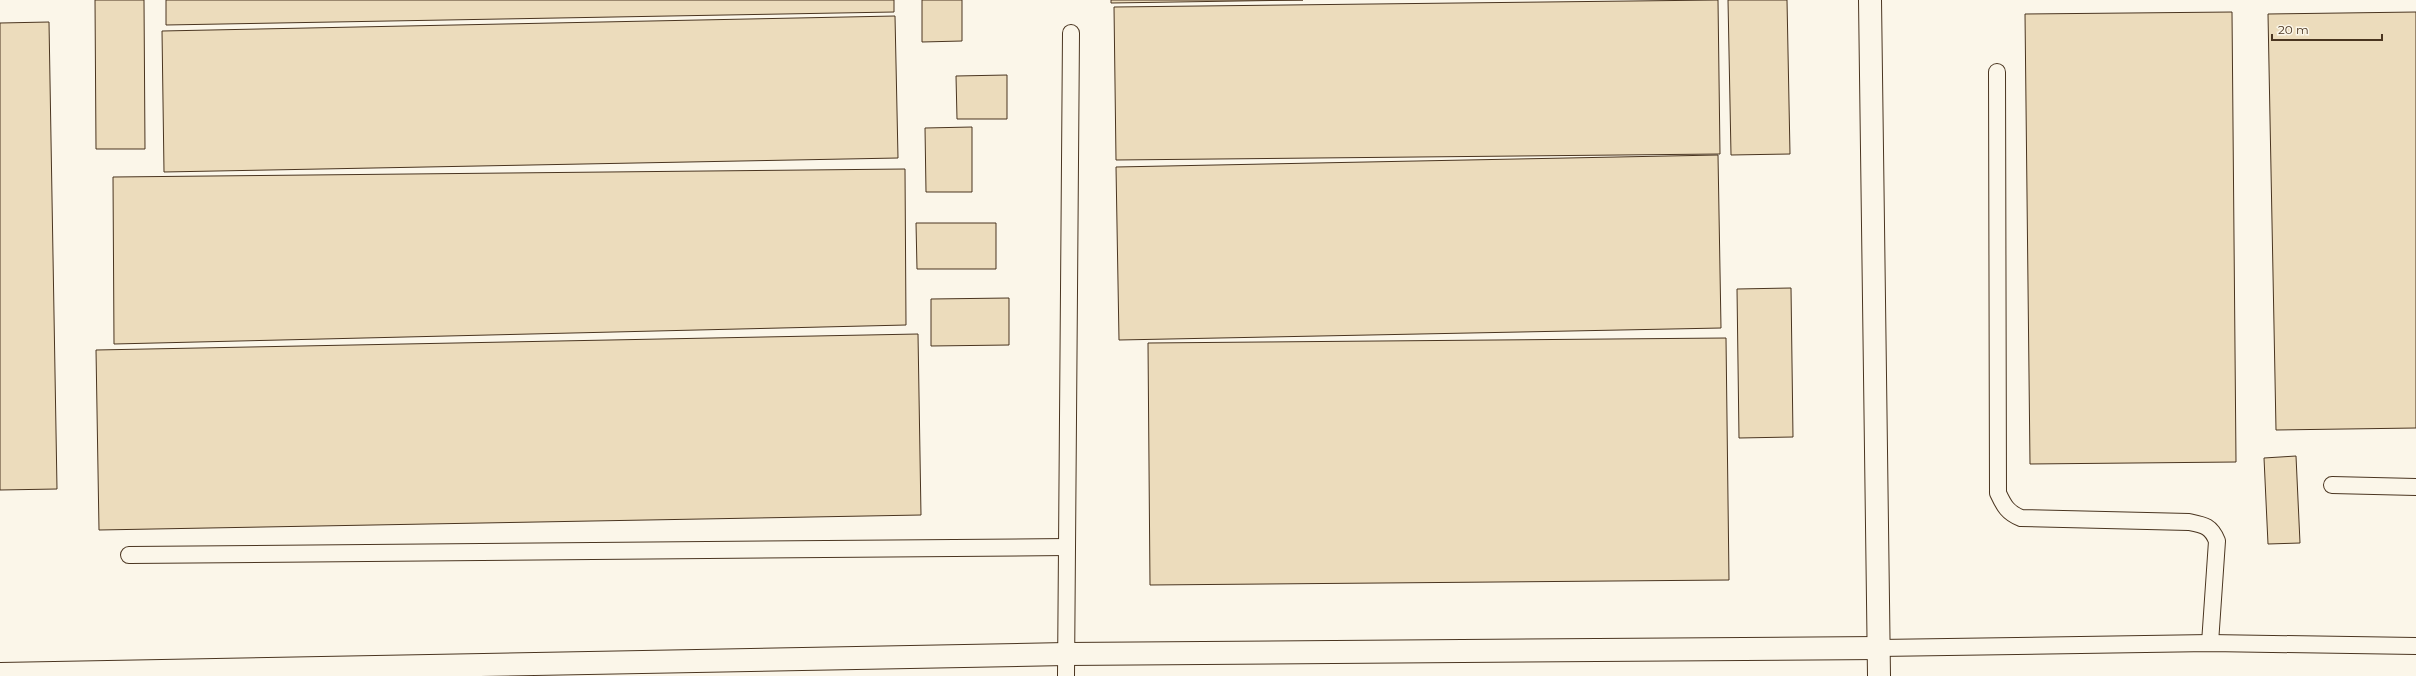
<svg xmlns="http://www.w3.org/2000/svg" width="2416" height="676" viewBox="0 0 2416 676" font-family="Montserrat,sans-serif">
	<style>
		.building { fill: #ecdcbc; stroke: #4a3520 }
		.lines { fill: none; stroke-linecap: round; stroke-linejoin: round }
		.service-casing { stroke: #4a3520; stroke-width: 18 }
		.minor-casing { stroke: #4a3520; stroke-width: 24 }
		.service { stroke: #fbf6e9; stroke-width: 16 }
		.minor { stroke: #fbf6e9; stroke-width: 22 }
	</style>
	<rect width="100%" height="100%" fill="#fbf6e9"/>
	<g class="building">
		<polygon points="95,0 144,0 145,149 96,149"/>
		<polygon points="166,0 894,0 894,12 166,25"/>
		<polygon points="922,0 962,0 962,41 922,42"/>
		<polygon points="1111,0 1303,0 1111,3"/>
		<polygon points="1718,0 1720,154 1116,160 1114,7"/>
		<polygon points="1728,0 1787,0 1790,154 1731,155"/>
		<polygon points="2232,12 2236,462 2030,464 2025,14"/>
		<polygon points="2416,12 2416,428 2276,430 2268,14"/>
		<polygon points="895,16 898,158 164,172 162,31"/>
		<polygon points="49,22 57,489 0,490 0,23"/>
		<polygon points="1007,75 1007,119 957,119 956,76"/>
		<polygon points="972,127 972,192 926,192 925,128"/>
		<polygon points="1718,155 1721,328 1119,340 1116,167"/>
		<polygon points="905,169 906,325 114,344 113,177"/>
		<polygon points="916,223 996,223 996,269 917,269"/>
		<polygon points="1791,288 1793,437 1739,438 1737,289"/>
		<polygon points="1009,298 1009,345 931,346 931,299"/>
		<polygon points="918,334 921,515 99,530 96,350"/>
		<polygon points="1726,338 1729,580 1150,585 1148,343"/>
		<polygon points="2296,456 2300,543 2268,544 2264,458"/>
	</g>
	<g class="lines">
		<defs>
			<g id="service">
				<path d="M1997,72l1,421c6,13 10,20 23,25l168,4c15,3 22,4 28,19l-7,102"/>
				<polyline points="2332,485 2416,487"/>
				<polyline points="129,555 1067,547"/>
				<polyline points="1879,648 2210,643 2416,646"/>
				<polyline points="1066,676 1071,33"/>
			</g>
			<g id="minor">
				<polyline points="1870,0 1879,676"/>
				<polyline points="0,674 1066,654 1879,648"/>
			</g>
		</defs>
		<use href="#service" class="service-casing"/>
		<use href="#minor" class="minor-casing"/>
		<use href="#service" class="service"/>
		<use href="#minor" class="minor"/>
	</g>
	<path d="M2272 34v6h110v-6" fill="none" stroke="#4a3520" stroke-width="2"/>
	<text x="2278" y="34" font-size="12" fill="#4a3520" stroke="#fbf6e9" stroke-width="3" paint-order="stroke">20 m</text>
</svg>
